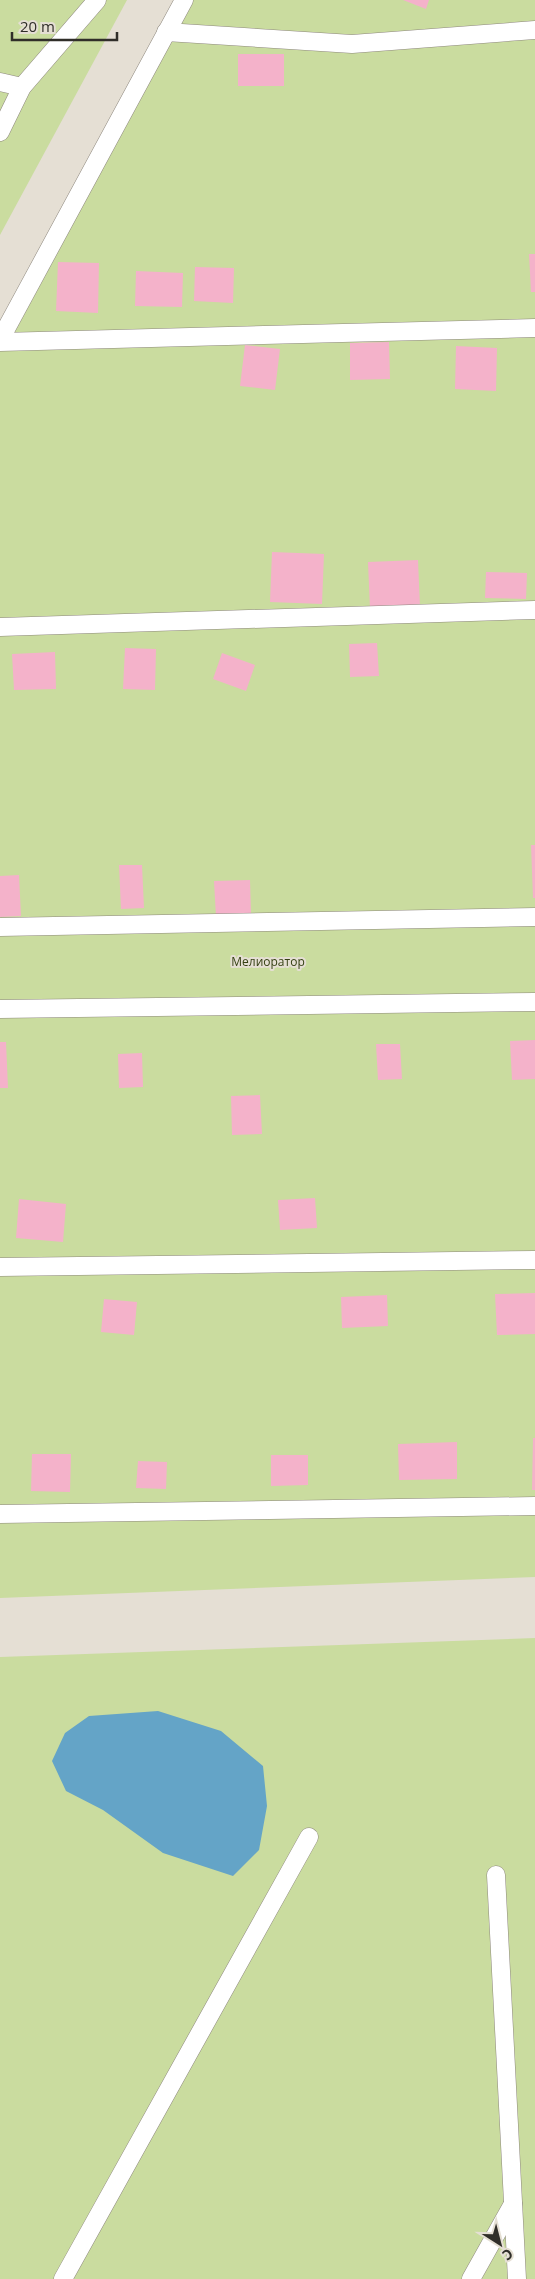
<svg xmlns="http://www.w3.org/2000/svg" width="535" height="2279" viewBox="0 0 535 2279" font-family="'Open Sans',sans-serif">
	<style>
		.green { fill: #cadc9f }
		.water { fill: #64a4c7 }
		.building { fill: #f4b2ca }
		.lines { fill: none; stroke-linecap: round; stroke-linejoin: round }
		.service-casing { stroke: #8e887e; stroke-width: 19 }
		.service { stroke: #fff; stroke-width: 18 }
		.labels { text-anchor: middle; dominant-baseline: central; stroke-width: 4; stroke-linejoin: round; paint-order: stroke }
		.park-label { font-size: 12px; fill: #354013; stroke: #e5dfd4 }
	</style>
	<rect width="100%" height="100%" fill="#e5dfd4"/>
	<g class="green">
		<polygon points="0,0 127,0 0,235"/>
		<polygon points="192,0 535,0 535,1577 0,1598 0,346"/>
		<polygon points="535,1638 535,2279 0,2279 0,1657"/>
	</g>
	<polygon class="water" points="158,1711 221,1731 263,1766 267,1806 259,1850 233,1876 163,1853 103,1810 66,1791 52,1761 65,1733 89,1716"/>
	<g class="building">
		<polygon points="403,0 429,0 426,9"/>
		<rect x="238" y="54" width="46" height="32"/>
		<polygon points="529,254 535,254 535,292 531,292"/>
		<polygon points="58,262 99,263 98,313 56,311"/>
		<polygon points="195,267 234,268 233,303 194,301"/>
		<polygon points="136,271 183,273 182,307 135,306"/>
		<polygon points="389,342 390,379 350,380 350,343"/>
		<polygon points="245,345 280,349 275,390 240,386"/>
		<polygon points="456,346 497,348 496,391 455,389"/>
		<polygon points="272,552 324,554 322,604 270,602"/>
		<polygon points="418,560 420,607 370,609 368,562"/>
		<polygon points="486,572 527,573 526,599 485,598"/>
		<polygon points="377,643 379,676 350,677 349,644"/>
		<polygon points="125,648 156,649 155,690 123,689"/>
		<polygon points="55,652 56,689 14,690 12,654"/>
		<polygon points="222,653 255,665 246,691 213,679"/>
		<polygon points="531,845 535,845 535,898 533,898"/>
		<polygon points="119,865 142,865 144,908 121,909"/>
		<polygon points="19,875 21,916 0,917 0,876"/>
		<polygon points="250,880 251,915 216,917 214,881"/>
		<polygon points="535,1040 535,1079 512,1080 510,1041"/>
		<polygon points="0,1042 6,1042 8,1088 0,1088"/>
		<polygon points="376,1044 400,1044 402,1079 378,1080"/>
		<polygon points="142,1053 143,1087 119,1088 118,1054"/>
		<polygon points="260,1095 262,1134 232,1135 231,1096"/>
		<polygon points="315,1198 317,1228 280,1230 278,1200"/>
		<polygon points="19,1199 66,1204 63,1242 16,1238"/>
		<polygon points="535,1293 535,1334 497,1335 495,1294"/>
		<polygon points="387,1295 388,1326 342,1328 341,1297"/>
		<polygon points="104,1299 137,1302 134,1335 101,1332"/>
		<polygon points="533,1438 535,1438 535,1490 532,1490"/>
		<polygon points="457,1442 457,1479 399,1480 398,1444"/>
		<polygon points="32,1454 71,1454 70,1492 31,1491"/>
		<polygon points="271,1455 308,1455 308,1485 271,1486"/>
		<polygon points="138,1461 167,1462 166,1489 136,1488"/>
	</g>
	<g class="lines">
		<defs>
			<g id="service">
				<polyline points="166,32 352,44 535,30"/>
				<polyline points="0,82 22,87"/>
				<polyline points="0,132 22,87 97,0"/>
				<polyline points="0,340 184,0"/>
				<polyline points="0,342 535,328"/>
				<polyline points="0,627 535,610"/>
				<polyline points="0,927 535,917"/>
				<polyline points="0,1009 535,1002"/>
				<polyline points="0,1267 535,1260"/>
				<polyline points="0,1514 535,1506"/>
				<polyline points="496,1875 517,2279"/>
				<polyline points="63,2279 309,1837"/>
				<polyline points="471,2279 513,2204"/>
			</g>
		</defs>
		<use href="#service" class="service-casing"/>
		<use href="#service" class="service"/>
	</g>
	<g class="labels">
		<g class="park-label">
			<text x="268" y="961">Мелиоратор</text>
		</g>
	</g>
	<g transform="translate(500 2244) rotate(144)" stroke="#e5dfd4" stroke-width="4" paint-order="stroke">
	<path d="M0-4L9 19L0 12L-9 19Z" fill="#302e29"/>
	<text y="-8" font-size="14" font-weight="bold" text-anchor="middle" fill="#302e29">С</text>
	</g>
	<path d="M12 32v8h105v-8" fill="none" stroke="#302e29" stroke-width="2.5"/>
	<text x="20" y="32" font-size="15" fill="#302e29" stroke="#e5dfd4" stroke-width="4" paint-order="stroke">20 m</text>
</svg>
